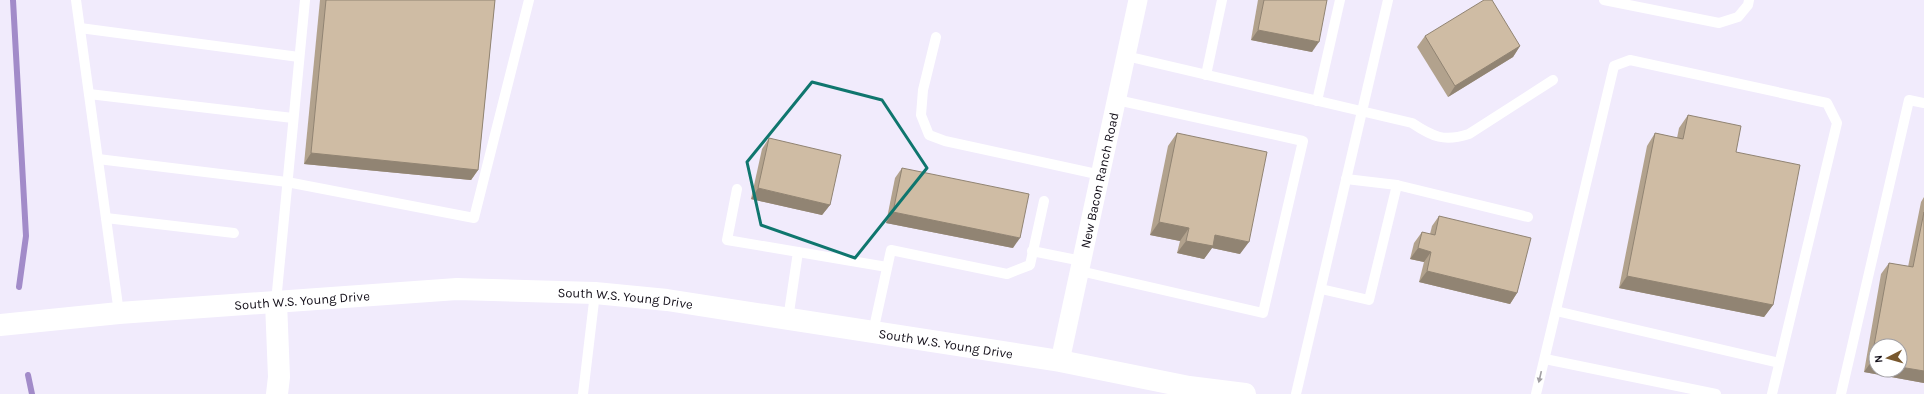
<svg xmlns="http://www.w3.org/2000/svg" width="1924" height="394" viewBox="0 0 1924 394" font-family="Karla,sans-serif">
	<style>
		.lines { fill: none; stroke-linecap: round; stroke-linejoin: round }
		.stream { stroke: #a28bc9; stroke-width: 6 }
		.service { stroke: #fff; stroke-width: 10 }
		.minor { stroke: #fff; stroke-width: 19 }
		.tertiary { stroke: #fff; stroke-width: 22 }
		.secondary { stroke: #fff; stroke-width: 22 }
		.wall { fill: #b2a28d }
		.shaded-wall { fill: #918473 }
		.building { fill: #cfbca4; stroke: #918473 }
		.oneway { fill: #a19fa3 }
		.marked { fill: none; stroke: #0f766e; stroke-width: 3; stroke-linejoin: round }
		.labels { text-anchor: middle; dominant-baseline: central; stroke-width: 3; stroke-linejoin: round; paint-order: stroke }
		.street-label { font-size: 13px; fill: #130f19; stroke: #fff }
	</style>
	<rect width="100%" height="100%" fill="#f1ebfc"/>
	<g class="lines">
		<g class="stream">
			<polyline points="13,0 26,236 19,287"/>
			<polyline points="28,375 32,394"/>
		</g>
		<g class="service">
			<polyline points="76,0 119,313"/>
			<polyline points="1604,0 1719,23 1738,17 1748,5 1749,0"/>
			<polyline points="80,28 299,57"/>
			<polyline points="936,37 923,90 921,115 929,135 945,141 1101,175"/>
			<path d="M1126,56l286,67c21,14 32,19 57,11l84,-54"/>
			<polyline points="1206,75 1222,0"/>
			<polyline points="89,94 293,118"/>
			<polyline points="1317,101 1340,0"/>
			<polyline points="98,159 287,182 474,218 529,0"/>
			<polyline points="1346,179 1397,185 1528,217"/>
			<polyline points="737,189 727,240 887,267"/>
			<polyline points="106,218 234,233"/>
			<polyline points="1032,251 1082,261"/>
			<polyline points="1080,271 1263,313 1303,141 1117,100"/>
			<polyline points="1321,289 1369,300 1397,185"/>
			<polyline points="276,302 305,0"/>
			<polyline points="1556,311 1779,363"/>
			<polyline points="788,319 798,252"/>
			<polyline points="873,332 891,250 1007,274 1030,265 1044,201"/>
			<polyline points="1545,359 1716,394"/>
			<polyline points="583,394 595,293"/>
			<polyline points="1296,394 1388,0"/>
			<polyline points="1536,394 1614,66 1630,60 1827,103 1837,123 1772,394"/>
			<polyline points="1841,394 1909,100 1924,103"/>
		</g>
		<path class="minor" id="s1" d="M1060,361l78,-361"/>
		<polyline class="tertiary" points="276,302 279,377 277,394"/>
		<path class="secondary" id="s2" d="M0,325l119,-12 338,-24 138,4 72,7 393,61 129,26 56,7"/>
	</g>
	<g class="wall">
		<polygon points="320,0 495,0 478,170 471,180 304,164"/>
		<polygon points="1258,0 1327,0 1312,52 1251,40"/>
		<polygon points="1425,36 1520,46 1513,57 1448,97 1417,47"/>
		<polygon points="1688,115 1736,152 1773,305 1764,317 1619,288 1647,146 1655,133 1677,138 1679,128"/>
		<polygon points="1177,133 1240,254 1212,248 1204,259 1177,253 1180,241 1150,235 1168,146"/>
		<polygon points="769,138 830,205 822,215 751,199 762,149"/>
		<polygon points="902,168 1013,248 886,223 895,178"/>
		<polygon points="1924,197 1924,383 1864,372 1881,274 1889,263 1908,267 1921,202"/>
		<polygon points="1439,216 1517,293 1510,304 1419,282 1424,262 1410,259 1414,243 1422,232 1430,234 1432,226"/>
	</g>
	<g class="shaded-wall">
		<polygon points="1258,30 1319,42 1312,52 1251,40"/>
		<polygon points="1520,46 1513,57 1448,97 1455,86"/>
		<polygon points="311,153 478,170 471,180 304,164"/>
		<polygon points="758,188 830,205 822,215 751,199"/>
		<polygon points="893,212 1020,238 1013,248 886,223"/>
		<polygon points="1159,222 1189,228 1180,241 1150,235"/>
		<polygon points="1215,235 1249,242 1240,254 1212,248 1204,259 1177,253 1186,241"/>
		<polygon points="1418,248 1431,252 1424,262 1410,259"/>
		<polygon points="1427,271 1517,293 1510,304 1419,282"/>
		<polygon points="1627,276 1773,305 1764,317 1619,288"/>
		<polygon points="1871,362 1876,363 1876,370 1900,370 1900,367 1924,371 1924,383 1864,372"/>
	</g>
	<g class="building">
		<polygon points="326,0 495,0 478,170 311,153"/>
		<polygon points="1264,0 1327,0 1319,42 1258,30"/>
		<polygon points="1484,0 1492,0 1520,46 1455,86 1425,36"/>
		<polygon points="1688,115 1741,126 1736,152 1800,165 1773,305 1627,276 1655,133 1683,139"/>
		<polygon points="1177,133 1267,152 1249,242 1215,235 1213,246 1186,241 1189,228 1159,222"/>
		<polygon points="769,138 841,155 830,205 758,188"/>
		<polygon points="902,168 1029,194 1020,238 893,212"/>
		<polygon points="1924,212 1924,371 1900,367 1900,346 1876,346 1876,363 1871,362 1889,263 1913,267"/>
		<polygon points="1439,216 1531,238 1517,293 1427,271 1431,252 1418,248 1422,232 1435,235"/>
	</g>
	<defs><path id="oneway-solid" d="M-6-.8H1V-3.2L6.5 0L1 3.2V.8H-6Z"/></defs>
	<use class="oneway" href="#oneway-solid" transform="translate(1540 377) rotate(103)"/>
	<path class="marked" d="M812,82l70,18 45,68 -72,90 -94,-33 -14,-63z"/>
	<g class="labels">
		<g class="street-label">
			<text stroke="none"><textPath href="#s1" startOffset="185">New Bacon Ranch Road</textPath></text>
			<text stroke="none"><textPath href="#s2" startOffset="627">South W.S. Young Drive</textPath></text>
			<text stroke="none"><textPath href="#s2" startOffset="303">South W.S. Young Drive</textPath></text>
			<text stroke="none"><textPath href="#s2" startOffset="951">South W.S. Young Drive</textPath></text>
		</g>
	</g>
	<g transform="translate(1888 358) rotate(264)"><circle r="19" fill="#ffffff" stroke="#a19fa3"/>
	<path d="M0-3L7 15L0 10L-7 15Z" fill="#78582e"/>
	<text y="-6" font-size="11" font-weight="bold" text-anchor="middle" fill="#130f19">N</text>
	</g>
</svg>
